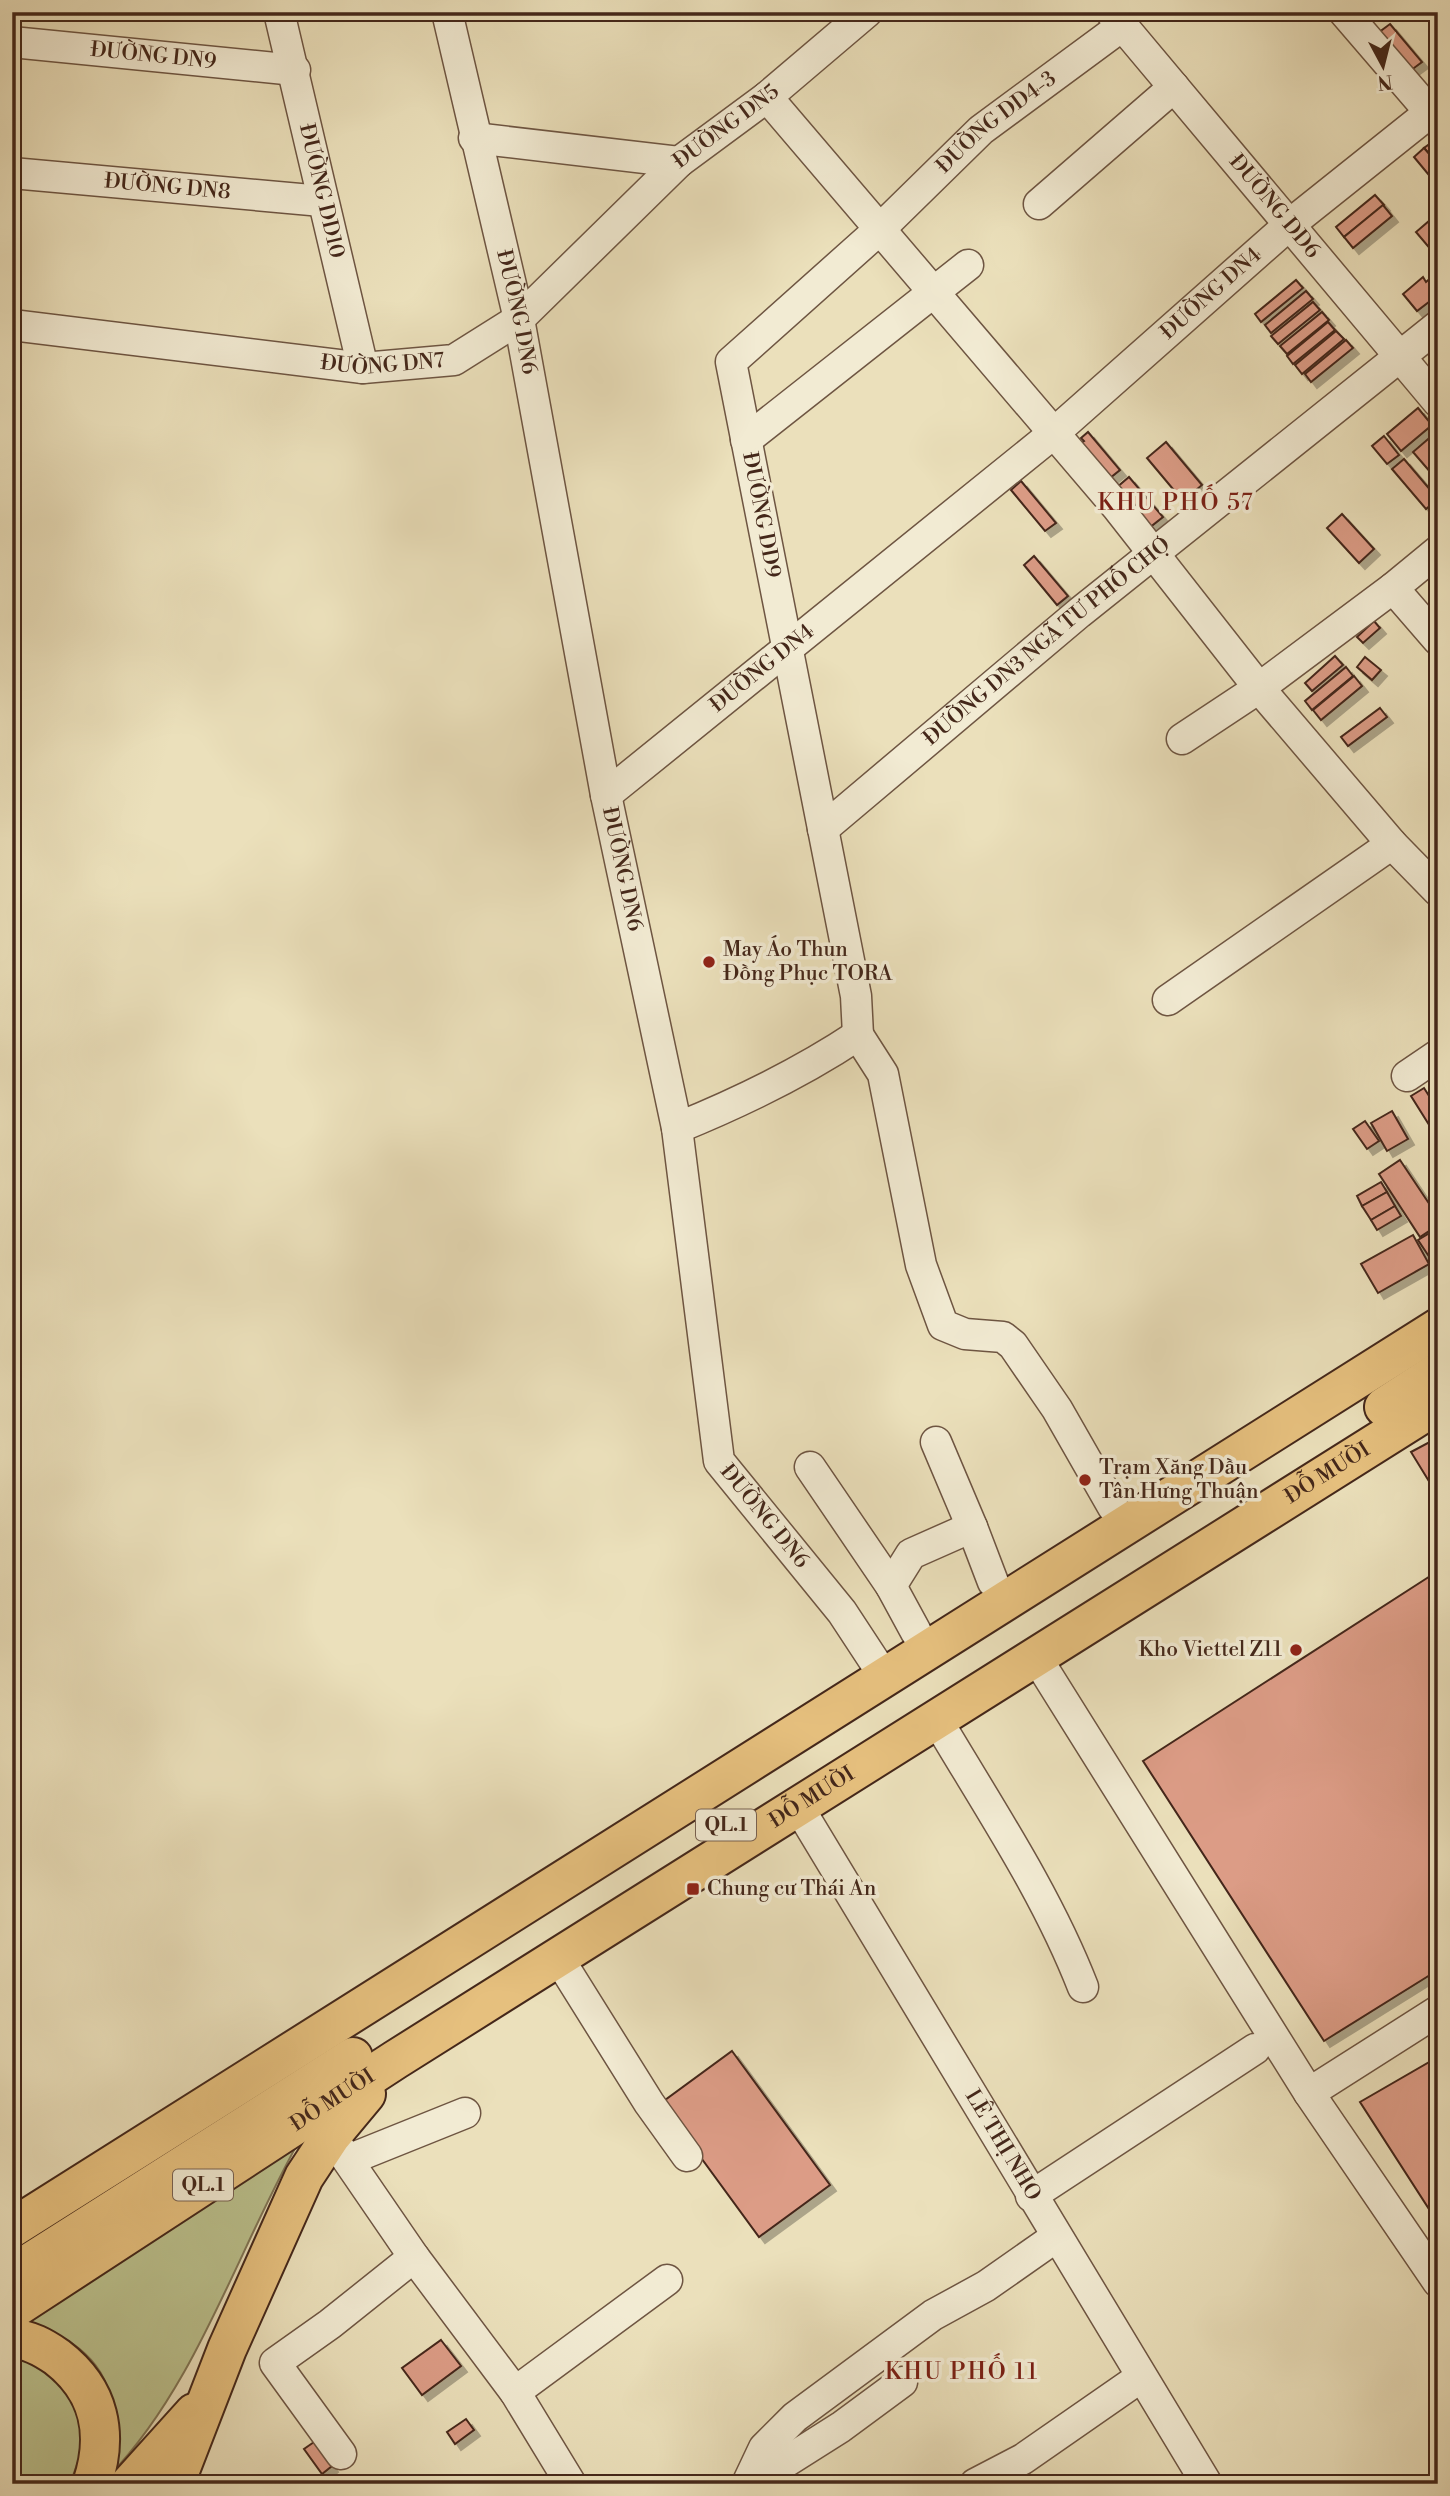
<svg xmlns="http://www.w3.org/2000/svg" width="1450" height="2496" viewBox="0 0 1450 2496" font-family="'Libre Bodoni',serif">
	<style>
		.green { fill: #bbc18d; stroke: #807454; stroke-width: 2 }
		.building { fill: #dc9c86; stroke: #44271a; stroke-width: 2; filter: url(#shadow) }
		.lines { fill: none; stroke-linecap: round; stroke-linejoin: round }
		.minor-casing { stroke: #6e5542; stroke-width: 33 }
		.highway-casing { stroke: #44271a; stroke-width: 42 }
		.minor { stroke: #f2ebd3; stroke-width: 30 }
		.highway { stroke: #e6c07e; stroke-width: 38 }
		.poi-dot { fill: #8f2418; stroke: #f2ebd3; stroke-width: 2.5 }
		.labels { text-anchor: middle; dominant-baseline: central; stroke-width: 7; stroke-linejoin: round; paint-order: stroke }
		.shield { fill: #f2ebd3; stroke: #786252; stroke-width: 2 }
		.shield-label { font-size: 19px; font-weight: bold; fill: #44271a }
		.street-label { font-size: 21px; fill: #44271a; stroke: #f2ebd3 }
		.poi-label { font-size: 21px; fill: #44271a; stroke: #f2ebd3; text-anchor: start }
		.neighbourhood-label { font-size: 23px; letter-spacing: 2px; fill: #7a1f14; stroke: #f2ebd3 }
	</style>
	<defs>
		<filter id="shadow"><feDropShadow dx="6" dy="6" stdDeviation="0" flood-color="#0004"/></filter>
	</defs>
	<rect width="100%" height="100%" fill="#ebe0bb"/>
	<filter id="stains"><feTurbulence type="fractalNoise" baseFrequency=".00286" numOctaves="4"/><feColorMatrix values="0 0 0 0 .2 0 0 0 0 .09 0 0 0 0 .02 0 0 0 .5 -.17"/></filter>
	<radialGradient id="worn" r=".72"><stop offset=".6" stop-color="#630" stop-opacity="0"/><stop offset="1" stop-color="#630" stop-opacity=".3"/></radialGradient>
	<g class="green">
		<path d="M303,2134c-64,111 -105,250 -194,342 0,-21 5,-64 0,-83 -11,-43 -56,-65 -95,-74z"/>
		<polygon points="12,2353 28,2355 74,2393 85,2442 70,2484 12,2484"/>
	</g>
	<g class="building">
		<polygon points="1390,24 1422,62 1410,71 1378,33"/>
		<polygon points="1435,140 1438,143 1438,164 1424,148"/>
		<polygon points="1424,148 1438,164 1438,186 1414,157"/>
		<polygon points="1375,195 1384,205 1344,237 1336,227"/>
		<polygon points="1383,205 1392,216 1353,248 1344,237"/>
		<polygon points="1429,221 1438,231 1438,258 1416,232"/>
		<polygon points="1434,275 1438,279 1438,295 1417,311 1403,294 1423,277 1426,282"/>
		<polygon points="1296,280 1303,288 1261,322 1255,314"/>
		<polygon points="1306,291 1313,299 1271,333 1265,325"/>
		<polygon points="1313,302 1320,310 1278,344 1271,336"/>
		<polygon points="1322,312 1329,320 1287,354 1280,346"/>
		<polygon points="1328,322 1335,330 1293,364 1287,356"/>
		<polygon points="1336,331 1344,339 1302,374 1295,365"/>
		<polygon points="1346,340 1353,348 1311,382 1305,374"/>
		<polygon points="1418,408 1432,425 1401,451 1387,434"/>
		<polygon points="1088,432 1120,470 1110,478 1081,443 1084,441 1081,438"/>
		<polygon points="1434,434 1438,439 1438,481 1413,452"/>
		<polygon points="1384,436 1399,455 1387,464 1372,446"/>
		<polygon points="1166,442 1202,485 1183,501 1147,458"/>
		<polygon points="1404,459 1438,499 1426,509 1392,469"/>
		<polygon points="1129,477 1163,517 1149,528 1116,488"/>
		<polygon points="1021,481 1056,523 1045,531 1011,490"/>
		<polygon points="1342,514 1374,549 1359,563 1327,528"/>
		<polygon points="1034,556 1068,596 1057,605 1024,565"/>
		<polygon points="1374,621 1380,628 1363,643 1357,637"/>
		<polygon points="1335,656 1343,665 1312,691 1305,683"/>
		<polygon points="1365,657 1381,670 1372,680 1357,667"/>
		<polygon points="1346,667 1353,676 1312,710 1305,701"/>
		<polygon points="1354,676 1362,686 1321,720 1313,710"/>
		<polygon points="1380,708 1387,717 1348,746 1341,737"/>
		<polygon points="1424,1088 1438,1110 1436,1136 1411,1096"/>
		<polygon points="1392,1111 1408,1139 1387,1151 1371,1123"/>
		<polygon points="1365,1121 1379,1141 1367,1149 1353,1129"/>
		<polygon points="1400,1160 1438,1217 1438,1225 1420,1237 1379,1174"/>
		<polygon points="1381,1182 1387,1192 1362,1206 1357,1196"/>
		<polygon points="1387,1192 1395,1206 1371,1220 1362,1206"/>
		<polygon points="1395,1206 1401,1216 1377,1230 1371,1220"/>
		<polygon points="1438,1228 1438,1253 1430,1258 1418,1240"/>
		<polygon points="1413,1235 1429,1264 1378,1293 1361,1264"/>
		<polygon points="1437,1438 1438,1440 1438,1496 1411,1452"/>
		<polygon points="1438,1571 1438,1970 1324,2041 1143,1761"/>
		<polygon points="732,2051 830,2185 759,2237 661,2103"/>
		<polygon points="1438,2057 1438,2223 1360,2102"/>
		<polygon points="441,2340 461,2366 422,2395 402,2368"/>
		<polygon points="466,2419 474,2430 455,2444 447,2432"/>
		<polygon points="314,2442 332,2466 322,2474 304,2449"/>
	</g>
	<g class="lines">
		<defs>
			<g id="minor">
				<path id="s1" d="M279,12l84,356"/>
				<path id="s2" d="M447,12l72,307 87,476 71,333 42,333 123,151 44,67"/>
				<path id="s3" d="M1111,12l327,390"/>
				<polyline points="1344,12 1430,112"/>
				<path id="s4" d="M12,42l283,28"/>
				<polyline points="767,97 1117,507 1259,688 1392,844 1438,891"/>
				<polyline points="474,138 679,162"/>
				<path id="s5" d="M12,173l310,28"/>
				<polyline points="1039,204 1174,87"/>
				<path id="s6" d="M12,325l351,43 91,-8 65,-41 160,-157 88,-65 100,-85"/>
				<polyline points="746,440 968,265"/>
				<polyline points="1438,551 1393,588 1438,640"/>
				<polyline points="1182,739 1259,688 1393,588"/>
				<path id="s7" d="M606,795l448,-362 235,-208 149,-119"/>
				<path id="s8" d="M823,829l256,-216 359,-287"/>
				<polyline points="1168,1000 1392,844"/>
				<path id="s9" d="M858,1035l-2,-39 -125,-634 149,-133 101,-99 141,-104"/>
				<polyline points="1407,1076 1438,1055"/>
				<path d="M677,1128c64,-26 124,-55 181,-93l25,39 38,191 22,60 22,9 38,3 10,8 44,64 56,98"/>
				<polyline points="936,1442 972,1527"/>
				<polyline points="810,1467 891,1586 916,1632"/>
				<polyline points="891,1586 911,1554 972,1527 993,1582"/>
				<polyline points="1036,1657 1309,2093 1438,2282"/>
				<path d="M937,1720c52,88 109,172 146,267"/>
				<path id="s10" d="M799,1808l408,676"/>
				<polyline points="559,1959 649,2103 687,2156"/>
				<polyline points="1309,2093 1438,2011"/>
				<polyline points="331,2136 414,2257 515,2392 571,2484"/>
				<polyline points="348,2160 465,2113"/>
				<polyline points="1031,2196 1255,2049"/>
				<polyline points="515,2392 667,2280"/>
				<polyline points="341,2454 275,2363 330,2324 414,2257"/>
				<polyline points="747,2484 764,2448 795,2417 933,2315 986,2286 1056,2237"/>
				<polyline points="751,2484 841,2427 902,2382"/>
				<polyline points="975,2484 1023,2459 1141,2377"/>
			</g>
			<g id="highway">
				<polyline points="1384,1407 1438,1372"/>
				<polyline points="12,2228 1438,1328"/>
				<polyline points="12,2274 353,2057"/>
				<path id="s11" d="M12,2310l383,-250 1043,-656"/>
				<path d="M12,2339c17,0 32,9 45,18 43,33 52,77 35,127"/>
				<polyline points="130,2484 194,2413"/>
				<polyline points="172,2484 179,2473 227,2349 304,2177 331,2136 366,2094"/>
			</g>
		</defs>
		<use href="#minor" class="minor-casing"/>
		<use href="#highway" class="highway-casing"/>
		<use href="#minor" class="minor"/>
		<use href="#highway" class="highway"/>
	</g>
	<g class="poi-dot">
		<circle cx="709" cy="962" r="7"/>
		<circle cx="1085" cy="1480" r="7"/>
		<circle cx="1296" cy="1650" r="7"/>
		<rect x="686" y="1882" width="14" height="14" rx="3.5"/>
	</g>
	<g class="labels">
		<g class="shield">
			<rect x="696" y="1809.5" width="60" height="31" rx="5"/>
			<rect x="173" y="2169.5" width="60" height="31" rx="5"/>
		</g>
		<g class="shield-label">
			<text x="726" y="1825">QL.1</text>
			<text x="203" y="2185">QL.1</text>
		</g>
		<g class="street-label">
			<text stroke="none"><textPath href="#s4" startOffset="142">ĐƯỜNG DN9</textPath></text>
			<text stroke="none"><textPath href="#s6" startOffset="805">ĐƯỜNG DN5</textPath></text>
			<text stroke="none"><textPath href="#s9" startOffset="1043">ĐƯỜNG DD4-3</textPath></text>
			<text stroke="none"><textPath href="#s5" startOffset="156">ĐƯỜNG DN8</textPath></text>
			<text stroke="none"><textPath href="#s1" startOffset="184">ĐƯỜNG DD10</textPath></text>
			<text stroke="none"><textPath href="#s3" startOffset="254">ĐƯỜNG DD6</textPath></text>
			<text stroke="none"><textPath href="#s7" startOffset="786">ĐƯỜNG DN4</textPath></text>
			<text stroke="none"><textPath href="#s2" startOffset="308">ĐƯỜNG DN6</textPath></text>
			<text stroke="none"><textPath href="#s6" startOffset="373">ĐƯỜNG DN7</textPath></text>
			<text transform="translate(761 515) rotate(79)">ĐƯỜNG DD9</text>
			<text stroke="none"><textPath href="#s8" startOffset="292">ĐƯỜNG DN3 NGÃ TƯ PHỐ CHỢ</textPath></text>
			<text stroke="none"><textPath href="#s7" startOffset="201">ĐƯỜNG DN4</textPath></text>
			<text stroke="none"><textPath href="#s2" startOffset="875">ĐƯỜNG DN6</textPath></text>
			<text stroke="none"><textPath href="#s11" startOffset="1559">ĐỖ MƯỜI</textPath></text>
			<text stroke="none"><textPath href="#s2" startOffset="1547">ĐƯỜNG DN6</textPath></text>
			<text stroke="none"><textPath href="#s11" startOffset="950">ĐỖ MƯỜI</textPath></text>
			<text stroke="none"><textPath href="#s11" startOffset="383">ĐỖ MƯỜI</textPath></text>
			<text stroke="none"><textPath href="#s10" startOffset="394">LÊ THỊ NHO</textPath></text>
		</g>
		<g class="poi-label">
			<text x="723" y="950">May Áo Thun<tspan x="723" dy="24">Đồng Phục TORA</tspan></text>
			<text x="1099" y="1468">Trạm Xăng Dầu<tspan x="1099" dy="24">Tân Hưng Thuận</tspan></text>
			<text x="1282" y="1650" text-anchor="end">Kho Viettel Z11</text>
			<text x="707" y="1889">Chung cư Thái An</text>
		</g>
		<g class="neighbourhood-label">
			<text x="1176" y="503">KHU PHỐ 57</text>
			<text x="962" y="2372">KHU PHỐ 11</text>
		</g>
	</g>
	<rect width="1450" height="2496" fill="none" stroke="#ebe0bb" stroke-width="42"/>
	<rect x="14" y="14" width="1422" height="2468" fill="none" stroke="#44271a" stroke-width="3.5"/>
	<rect x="21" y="21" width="1408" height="2454" fill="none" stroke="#44271a" stroke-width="2"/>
	<g transform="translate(1383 66) rotate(173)" stroke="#f2ebd3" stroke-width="5" paint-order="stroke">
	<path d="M0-5L12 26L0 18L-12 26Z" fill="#44271a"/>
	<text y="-10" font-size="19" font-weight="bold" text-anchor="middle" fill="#44271a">N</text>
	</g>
	<rect width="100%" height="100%" filter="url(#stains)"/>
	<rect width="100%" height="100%" fill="url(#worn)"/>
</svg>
